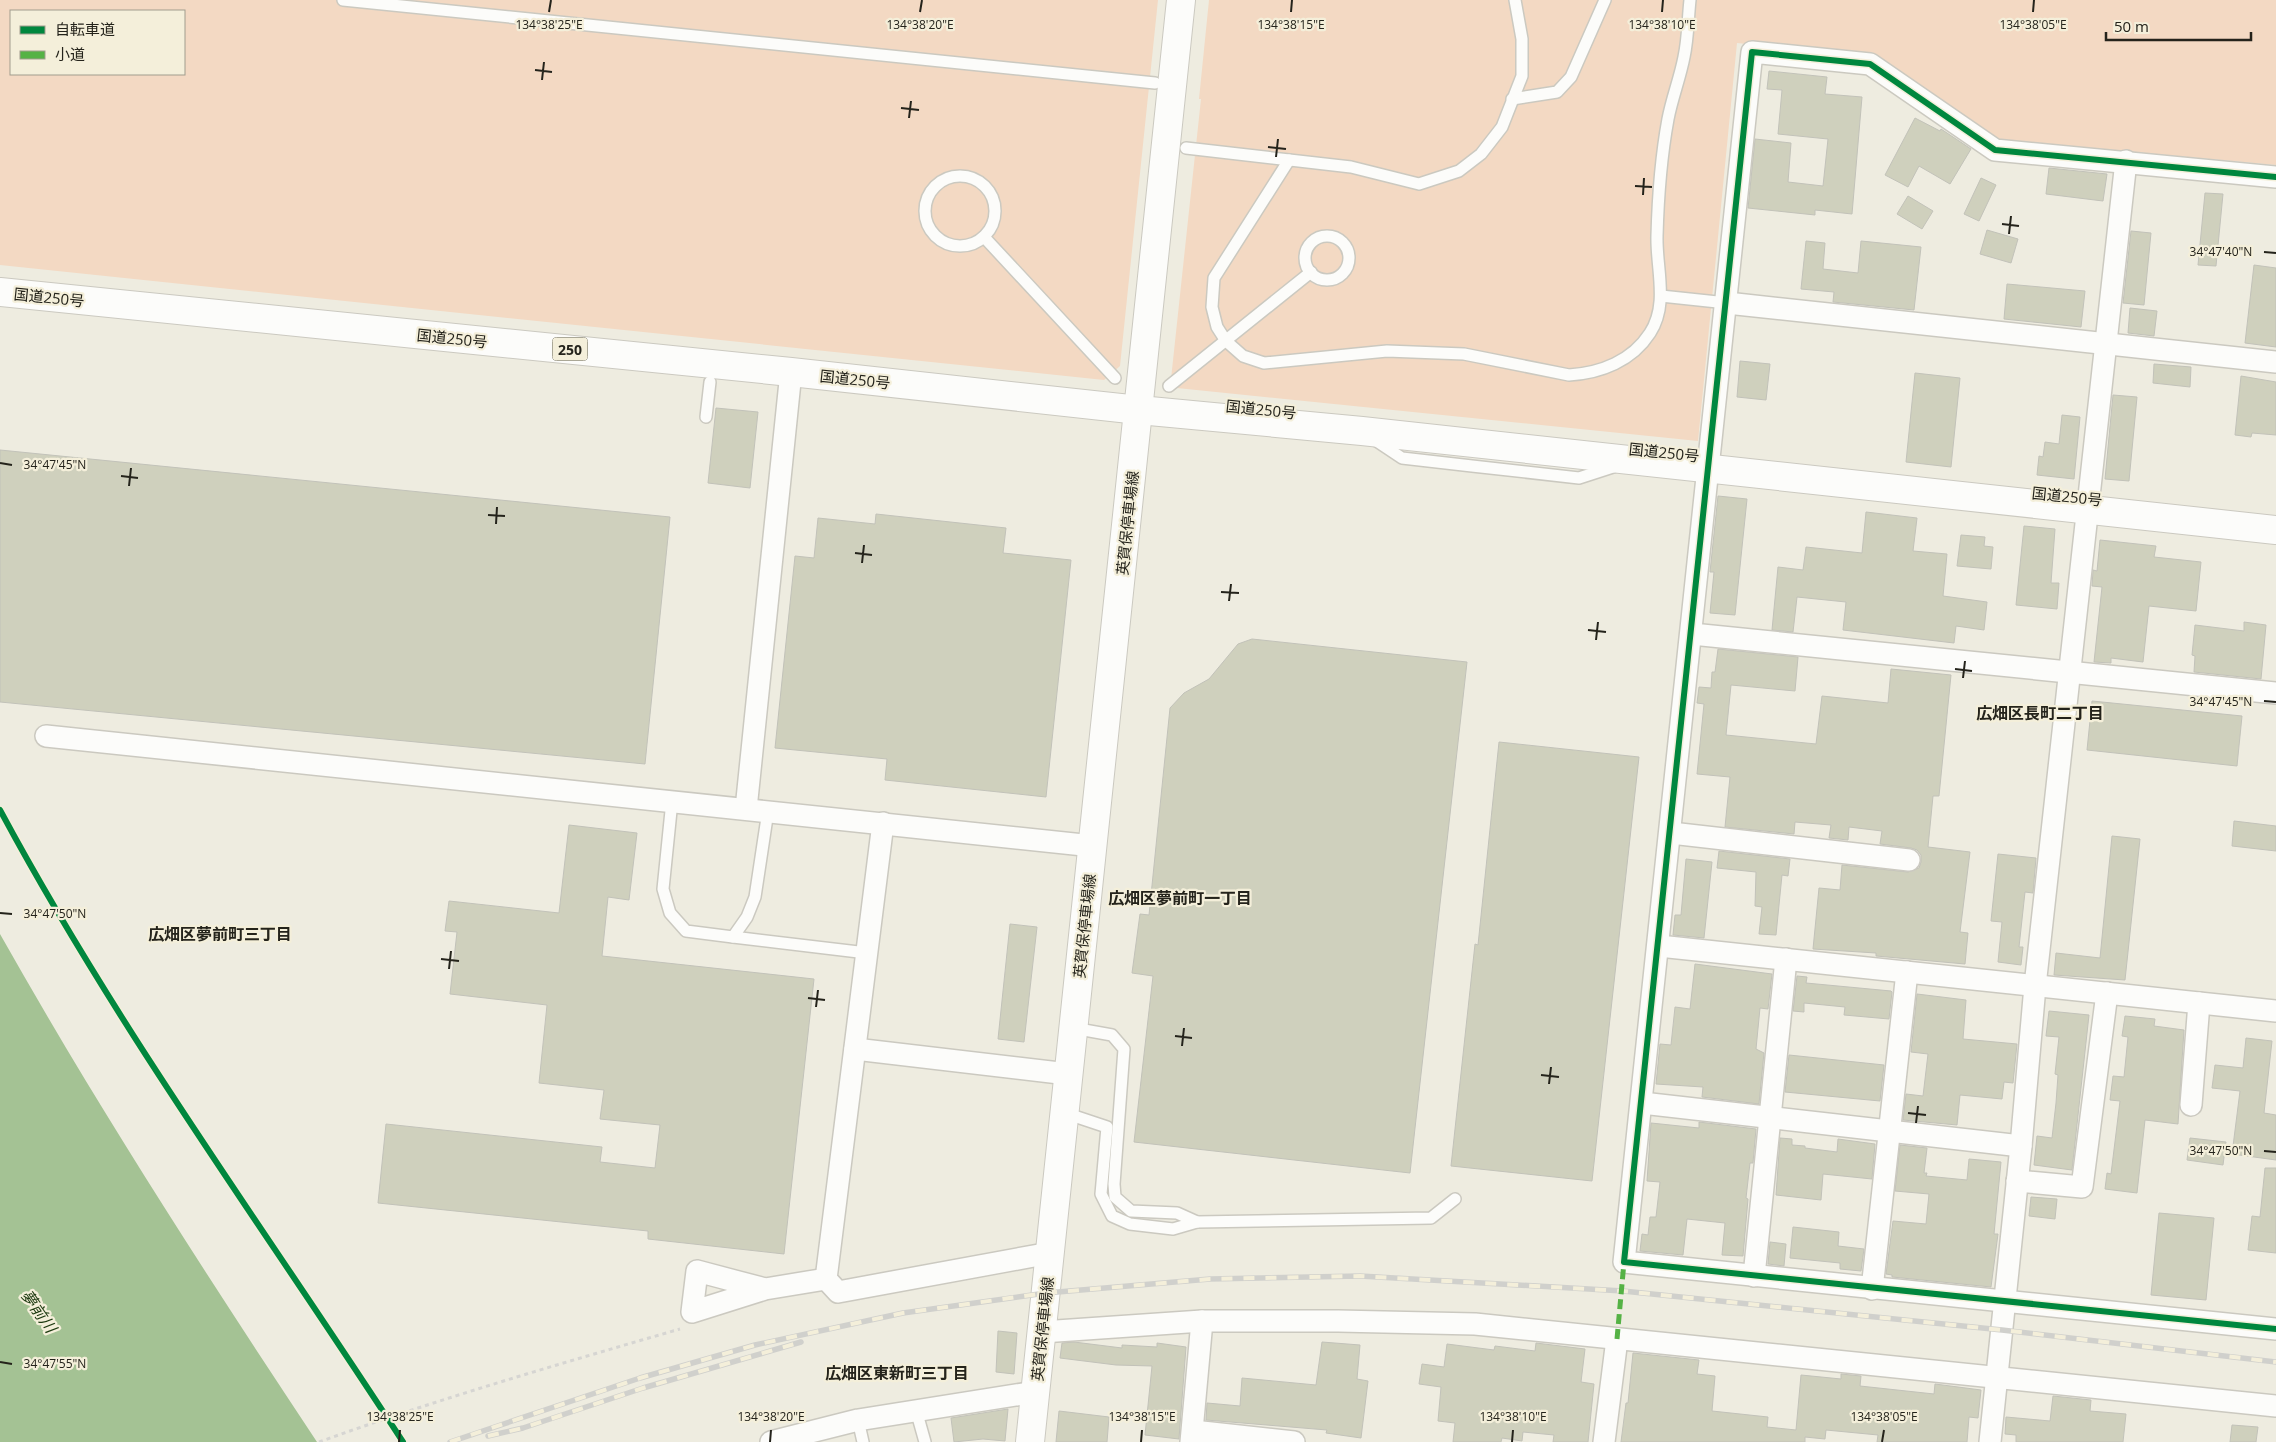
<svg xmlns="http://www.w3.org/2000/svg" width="2276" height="1442" viewBox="0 0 2276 1442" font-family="'Open Sans','Noto Sans JP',sans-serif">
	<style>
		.green { fill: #f3d9c3; fill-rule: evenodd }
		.water { fill: #a4c294 }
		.building { fill: #cfd0bd; stroke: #c2c2b9 }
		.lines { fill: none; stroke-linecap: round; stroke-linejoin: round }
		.lane-casing { stroke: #cbc9c0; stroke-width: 14 }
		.street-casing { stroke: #cbc9c0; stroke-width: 24 }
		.secondary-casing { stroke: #cbc9c0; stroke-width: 30 }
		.highway-casing { stroke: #cbc9c0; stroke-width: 30 }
		.path { stroke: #d6d5d2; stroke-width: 3; stroke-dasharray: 4 4; stroke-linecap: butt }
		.lane { stroke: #fcfcfa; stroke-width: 11 }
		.street { stroke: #fcfcfa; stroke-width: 21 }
		.secondary { stroke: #fcfcfa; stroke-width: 28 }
		.highway { stroke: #fcfcfa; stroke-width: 28 }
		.rail-casing { stroke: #d0d0cc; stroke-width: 5.5 }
		.rail { stroke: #f4efda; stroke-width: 4; stroke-dasharray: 11; stroke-linecap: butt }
		.quiet { stroke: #55b245; stroke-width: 5; stroke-dasharray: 10 5; stroke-linecap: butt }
		.cycleway-casing { stroke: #f4efda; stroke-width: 9 }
		.cycleway { stroke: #00873e; stroke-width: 6 }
		.ticks { fill: none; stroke: #24231b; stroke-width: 2 }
		.labels { text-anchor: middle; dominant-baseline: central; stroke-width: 4.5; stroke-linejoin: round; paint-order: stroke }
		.shield { fill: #f4efda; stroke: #626054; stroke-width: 1 }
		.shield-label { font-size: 14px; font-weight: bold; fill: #24231b }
		.street-label { font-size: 15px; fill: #24231b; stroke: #f4efda }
		.neighbourhood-label { font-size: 16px; font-weight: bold; fill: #24231b; stroke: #f4efda }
		.water-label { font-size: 16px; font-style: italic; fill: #1c390f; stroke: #f4efda }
		.ticks-label { font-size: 12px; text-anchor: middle; fill: #24231b; stroke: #f4efda; stroke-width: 4.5; stroke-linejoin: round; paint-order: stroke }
	</style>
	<rect width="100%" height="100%" fill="#eeece0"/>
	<g class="green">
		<path d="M0,0h1158l-38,366 -16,14 -1104,-115zM11,11h173v63h-173z"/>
		<polygon points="1209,0 2276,0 2276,165 1992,139 1873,57 1737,43 1698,441 1177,388 1171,379 1201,99 1199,99"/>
	</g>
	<path class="water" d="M0,934c98,174 207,342 317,508h-317z"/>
	<g class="building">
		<polygon points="1769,71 1827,77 1825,94 1862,97 1852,214 1815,210 1815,215 1748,208 1755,139 1791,143 1788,182 1823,186 1828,139 1778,134 1782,90 1767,89"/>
		<polygon points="1915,118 1940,131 1941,129 1971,149 1950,184 1919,166 1908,187 1885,175"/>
		<polygon points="2049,168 2107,174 2103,201 2046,194"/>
		<polygon points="1981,178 1996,185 1979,221 1964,214"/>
		<polygon points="2205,193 2223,194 2216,266 2198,265"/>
		<polygon points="1908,196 1933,211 1922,229 1897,214"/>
		<polygon points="1987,230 2018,239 2011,263 1980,254"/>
		<polygon points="2131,231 2151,233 2144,305 2123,303"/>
		<polygon points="1806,241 1825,243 1823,269 1858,273 1861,241 1921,247 1914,310 1833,302 1834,292 1801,289"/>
		<polygon points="2254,265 2276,268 2276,347 2245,343"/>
		<polygon points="2007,284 2085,291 2081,327 2004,319"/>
		<polygon points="2130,308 2157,311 2154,336 2128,333"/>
		<polygon points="1740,361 1770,364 1766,400 1737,397"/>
		<polygon points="2154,364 2191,367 2190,387 2153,383"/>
		<polygon points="1915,373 1960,378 1951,467 1906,462"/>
		<polygon points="2241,376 2276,382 2276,435 2252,433 2251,437 2235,435"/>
		<polygon points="2113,395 2137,397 2129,481 2105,479"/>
		<polygon points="716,408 758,412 750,488 708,483"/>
		<polygon points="2062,415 2080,417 2074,479 2037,475 2039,456 2043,457 2045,442 2059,444"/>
		<polygon points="0,450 670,517 645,764 0,702"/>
		<polygon points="1718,496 1747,499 1735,615 1710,613 1714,572 1710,572"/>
		<polygon points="1866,512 1917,518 1913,551 1947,554 1943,596 1987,602 1984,630 1956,626 1954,643 1843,630 1846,602 1797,597 1793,632 1772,630 1778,567 1803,570 1806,547 1862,553"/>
		<polygon points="876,514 1006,528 1003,553 1071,560 1046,797 885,780 887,759 775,748 795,556 814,558 818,518 875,524"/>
		<polygon points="2024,526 2055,529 2051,583 2059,583 2057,609 2016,605"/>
		<polygon points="1961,535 1985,537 1984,546 1993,547 1991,569 1957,566"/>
		<polygon points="2100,540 2156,546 2154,557 2201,562 2196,611 2149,606 2143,662 2111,658 2111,663 2094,662 2102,587 2092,586 2093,570 2097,571"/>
		<polygon points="2244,622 2266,625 2261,679 2194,672 2195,656 2192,655 2195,625 2244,631"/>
		<polygon points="1252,639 1467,662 1410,1173 1134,1142 1153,976 1132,973 1140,914 1149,915 1170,708 1184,693 1209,679 1238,644"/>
		<polygon points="1718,649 1798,657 1795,691 1731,685 1726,735 1816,744 1822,696 1888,703 1891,669 1951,675 1939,796 1933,796 1928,847 1970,852 1960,932 1968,933 1965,964 1876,956 1876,953 1813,949 1819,888 1840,890 1842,865 1908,872 1919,868 1921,862 1921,855 1917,850 1911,848 1880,844 1882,831 1849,827 1848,840 1829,838 1831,825 1795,822 1794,834 1725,827 1730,777 1697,774 1704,704 1697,703 1699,687 1711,688 1712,672 1715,672"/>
		<polygon points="2092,701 2242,716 2237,766 2087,750"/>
		<polygon points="1499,742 1639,757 1592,1181 1451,1166 1475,944 1478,945"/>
		<polygon points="2234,821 2276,826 2276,851 2232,846"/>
		<polygon points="569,825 637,833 629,900 608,897 602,956 814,979 784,1254 648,1239 648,1231 378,1203 386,1124 602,1147 600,1162 655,1168 660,1125 600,1119 604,1090 539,1083 547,1005 450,994 457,932 445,931 449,901 559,913"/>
		<polygon points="2112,836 2140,839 2125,980 2054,975 2056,953 2100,958"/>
		<polygon points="1719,851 1790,859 1788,876 1782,875 1776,935 1759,934 1762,907 1755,906 1756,872 1717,868"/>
		<polygon points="1998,854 2036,858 2033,893 2025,892 2019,947 2023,947 2021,965 1998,962 2002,922 1991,921"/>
		<polygon points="1686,859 1712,862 1704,938 1673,935 1675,915 1681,915"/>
		<polygon points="1010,924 1037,927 1024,1042 998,1039"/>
		<polygon points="1695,964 1772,974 1768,1009 1760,1008 1756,1049 1764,1053 1759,1104 1702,1097 1703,1087 1656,1084 1660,1044 1671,1045 1675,1007 1690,1009"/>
		<polygon points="1797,976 1807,977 1806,983 1891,991 1892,992 1889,1019 1844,1015 1845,1007 1804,1003 1804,1012 1793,1011"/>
		<polygon points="1917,994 1966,1000 1963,1039 2017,1044 2013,1083 2004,1082 2002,1099 1960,1095 1957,1125 1903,1120 1906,1094 1923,1096 1928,1054 1911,1052"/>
		<polygon points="2049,1011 2089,1015 2072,1170 2034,1165 2037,1136 2052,1138 2056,1103 2058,1075 2055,1074 2059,1037 2046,1036"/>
		<polygon points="2125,1016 2155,1019 2154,1026 2184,1030 2178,1124 2145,1120 2137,1193 2105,1189 2107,1173 2111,1174 2120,1101 2110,1100 2113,1076 2124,1077 2128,1037 2122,1036"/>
		<polygon points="2246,1038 2272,1041 2264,1113 2276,1115 2276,1160 2232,1154 2240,1091 2212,1088 2215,1065 2243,1068"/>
		<polygon points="1789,1055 1884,1065 1880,1101 1785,1092"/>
		<polygon points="1699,1122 1756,1129 1753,1163 1750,1163 1746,1198 1748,1199 1743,1256 1722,1255 1725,1223 1687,1219 1683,1255 1640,1251 1642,1234 1648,1235 1650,1217 1656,1217 1660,1182 1647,1181 1651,1123 1699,1128"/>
		<polygon points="1780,1138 1792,1139 1792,1145 1805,1146 1805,1148 1837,1152 1838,1139 1875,1144 1872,1179 1823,1174 1821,1200 1776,1195"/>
		<polygon points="2190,1138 2226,1142 2223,1165 2187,1160"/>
		<polygon points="1900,1145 1927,1148 1924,1173 1927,1173 1926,1176 1967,1180 1969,1159 2001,1162 1994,1234 1998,1234 1991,1287 1892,1277 1892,1275 1886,1274 1893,1221 1926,1224 1929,1194 1895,1191"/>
		<polygon points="2265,1168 2276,1168 2276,1253 2248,1250 2252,1216 2260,1217"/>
		<polygon points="2031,1197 2057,1199 2055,1219 2029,1216"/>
		<polygon points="2159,1213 2214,1218 2206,1300 2151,1295"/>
		<polygon points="1793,1227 1839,1232 1838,1246 1864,1249 1861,1271 1840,1269 1840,1263 1790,1258"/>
		<polygon points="1770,1242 1786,1244 1784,1266 1768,1264"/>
		<polygon points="998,1331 1017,1333 1014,1374 996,1372"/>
		<polygon points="1074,1342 1122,1348 1122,1345 1157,1347 1157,1343 1186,1347 1179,1439 1145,1435 1152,1366 1116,1365 1060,1358 1062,1343"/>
		<polygon points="1322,1342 1360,1345 1357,1379 1368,1381 1361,1438 1326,1433 1327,1430 1206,1420 1207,1403 1240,1406 1242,1378 1316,1385"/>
		<polygon points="1536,1343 1585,1349 1581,1382 1594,1384 1588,1442 1553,1442 1554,1435 1523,1432 1522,1441 1502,1438 1501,1442 1453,1442 1455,1423 1438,1421 1441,1387 1419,1384 1422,1364 1444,1367 1447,1344 1494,1350 1495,1346 1535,1351"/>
		<polygon points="1633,1353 1699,1360 1697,1374 1715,1376 1712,1411 1768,1417 1767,1427 1796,1430 1801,1375 1841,1379 1841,1374 1861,1376 1860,1386 1934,1394 1935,1384 1981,1390 1978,1418 1969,1417 1967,1442 1877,1442 1878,1435 1826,1430 1825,1439 1805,1437 1805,1442 1621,1442 1626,1403 1628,1403"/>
		<polygon points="2053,1396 2091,1400 2090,1411 2126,1414 2123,1442 2016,1442 2016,1435 2005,1434 2006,1417 2050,1421"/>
		<polygon points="1008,1409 1005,1441 983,1439 954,1442 951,1418"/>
		<polygon points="1059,1411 1109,1417 1107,1442 1056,1442"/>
		<polygon points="2232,1425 2258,1427 2256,1442 2230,1442"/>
	</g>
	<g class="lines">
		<defs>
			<g id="lane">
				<polyline points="343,0 1155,83"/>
				<polyline points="1512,99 1557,92 1571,77 1605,0"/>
				<polyline points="1186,148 1351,167 1419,184 1459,171 1481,154 1502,127 1522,76 1522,39 1515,0"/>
				<path d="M1289,160l-75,118 -2,29 5,20 9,14 17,15 21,7 123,-12 77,3 105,21c32,-2 63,-14 81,-42 19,-29 6,-65 7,-97 1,-38 4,-79 11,-117 4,-21 12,-41 16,-62 4,-18 4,-39 6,-57"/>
				<circle cx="960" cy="211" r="35"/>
				<circle cx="1327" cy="258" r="22"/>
				<polyline points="984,237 1115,378"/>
				<polyline points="1661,296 1727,303"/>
				<polyline points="1169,386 1311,272"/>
				<polyline points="706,417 710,382"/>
				<polyline points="1375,440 1402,458 1472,466 1579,478 1616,466"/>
				<polyline points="672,801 663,889 670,913 686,931 733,937 747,917 755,897 768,811"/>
				<polyline points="733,937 867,953"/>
				<polyline points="1073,1028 1112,1035 1124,1049 1114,1184 1115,1197 1131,1211 1177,1213 1197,1222"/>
				<polyline points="1065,1113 1107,1127 1101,1194 1112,1216 1130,1224 1173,1229 1197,1222 1431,1218 1455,1199"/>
				<polyline points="916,1410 925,1442"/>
				<polyline points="858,1420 863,1442"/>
			</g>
			<g id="street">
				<polyline points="2276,177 1995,150 1870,64 1752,52 1624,1262 2276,1329"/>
				<polyline points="1727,303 2276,362"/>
				<polyline points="1692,634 2276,693"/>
				<polyline points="46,736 1093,846"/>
				<polyline points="746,809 791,372"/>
				<polyline points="883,823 826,1279 838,1292 1050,1253"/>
				<polyline points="1671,833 1909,860"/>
				<polyline points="1659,946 2276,1011"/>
				<polyline points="855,1049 1068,1074"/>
				<polyline points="1642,1103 2021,1146"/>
				<polyline points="2191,1105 2199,1003"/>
				<polyline points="2017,1181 2082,1187 2107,993"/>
				<polyline points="1754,1276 1786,959"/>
				<polyline points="765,1289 692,1312 697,1271 765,1289 826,1279"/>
				<polyline points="1872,1289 1907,972"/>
				<polyline points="1042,1332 1202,1321 1338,1321 1475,1324 2276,1406"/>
				<polyline points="1193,1431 1294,1442"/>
				<polyline points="771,1442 858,1420 1035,1392"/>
				<polyline points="1191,1442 1202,1321"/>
				<polyline points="1604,1442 1617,1339"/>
				<polyline points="1990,1442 2021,1146 2035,986 2126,161"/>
			</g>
			<polyline id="secondary" points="1030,1442 1181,0"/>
			<polyline id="highway" points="0,292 791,372 1139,410 1362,431 2276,530"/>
		</defs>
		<use href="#lane" class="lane-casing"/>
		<use href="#street" class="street-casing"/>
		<use href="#secondary" class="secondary-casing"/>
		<use href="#highway" class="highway-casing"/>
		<path class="path" d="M319,1442c119,-43 240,-78 361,-113"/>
		<use href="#lane" class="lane"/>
		<use href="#street" class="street"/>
		<use href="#secondary" class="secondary"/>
		<use href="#highway" class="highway"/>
		<defs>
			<g id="rail">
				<polyline points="488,1436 523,1428 643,1388 801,1342"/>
				<polyline points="450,1442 640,1378 755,1345 903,1313 1046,1293 1210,1279 1360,1276 1623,1291 2002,1330 2276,1362"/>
			</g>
		</defs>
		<use href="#rail" class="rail-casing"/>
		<use href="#rail" class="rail"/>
		<polyline class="quiet" points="1617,1339 1624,1262"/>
		<defs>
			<g id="cycleway">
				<polyline points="2276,177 1995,150 1870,64 1752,52 1624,1262 2276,1329"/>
				<path d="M0,810c118,220 267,422 403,632"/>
			</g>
		</defs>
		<use href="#cycleway" class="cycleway-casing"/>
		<use href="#cycleway" class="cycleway"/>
	</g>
	<path class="ticks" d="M549,12l2,-12M920,12l2,-12M1291,12l1,-12M1662,12l1,-12M2033,12l1,-12M535,70l17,2M542,80l2,-18M901,108l18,2M909,118l2,-17M1268,147l18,2M1276,157l2,-18M1635,186l17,1M1643,195l1,-17M2002,224l17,2M2009,234l2,-18M2264,252l12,1M0,463l12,2M121,476l17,2M129,486l2,-18M488,515l17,1M496,524l1,-17M855,553l17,2M862,563l2,-18M1221,592l18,1M1229,601l2,-17M1588,630l18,2M1596,640l2,-18M1955,669l17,2M1963,678l2,-17M2264,701l12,1M0,913l12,1M441,959l18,2M449,969l2,-18M808,998l17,2M816,1007l2,-17M1175,1036l17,2M1182,1046l2,-18M1541,1075l18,2M1549,1084l2,-17M1908,1113l18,2M1916,1123l2,-17M2264,1151l12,1M0,1362l12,2M399,1442l1,-12M770,1442l1,-12M1141,1442l1,-12M1512,1442l1,-12M1882,1442l2,-12"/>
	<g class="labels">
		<rect class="shield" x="552.5" y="337.5" width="35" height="23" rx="4"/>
		<g class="shield-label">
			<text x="570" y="349">250</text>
		</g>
		<g class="street-label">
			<text transform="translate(49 297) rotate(6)">国道250号</text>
			<text transform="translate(452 338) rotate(6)">国道250号</text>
			<text transform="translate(855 379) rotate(6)">国道250号</text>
			<text transform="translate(1261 409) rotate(6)">国道250号</text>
			<text transform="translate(1664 452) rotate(6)">国道250号</text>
			<text transform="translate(2067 496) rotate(6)">国道250号</text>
			<text transform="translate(1127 523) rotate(-84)">英賀保停車場線</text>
			<text transform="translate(1084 926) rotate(-84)">英賀保停車場線</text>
			<text transform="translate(1042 1329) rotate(-84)">英賀保停車場線</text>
		</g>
		<g class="neighbourhood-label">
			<text x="2040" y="713">広畑区長町二丁目</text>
			<text x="1180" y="898">広畑区夢前町一丁目</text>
			<text x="220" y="934">広畑区夢前町三丁目</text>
			<text x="897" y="1373">広畑区東新町三丁目</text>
		</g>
		<g class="water-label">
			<text transform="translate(39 1311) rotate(55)">夢前川</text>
		</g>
	</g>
	<g class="ticks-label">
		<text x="549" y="29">134°38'25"E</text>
		<text x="920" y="29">134°38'20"E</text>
		<text x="1291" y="29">134°38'15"E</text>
		<text x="1662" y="29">134°38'10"E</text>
		<text x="2033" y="29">134°38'05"E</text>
		<text x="2221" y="256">34°47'40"N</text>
		<text x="55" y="469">34°47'45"N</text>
		<text x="2221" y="706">34°47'45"N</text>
		<text x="55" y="918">34°47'50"N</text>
		<text x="2221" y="1155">34°47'50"N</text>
		<text x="55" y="1368">34°47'55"N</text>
		<text x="400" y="1421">134°38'25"E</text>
		<text x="771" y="1421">134°38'20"E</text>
		<text x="1142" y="1421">134°38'15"E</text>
		<text x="1513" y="1421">134°38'10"E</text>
		<text x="1884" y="1421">134°38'05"E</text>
	</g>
	<rect x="10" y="10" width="175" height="65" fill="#f4efda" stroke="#a19d8e"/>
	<rect x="20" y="26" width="25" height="8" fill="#00873e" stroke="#a19d8e"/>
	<text x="55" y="35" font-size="15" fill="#24231b">自転車道</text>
	<rect x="20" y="51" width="25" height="8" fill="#55b245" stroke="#a19d8e"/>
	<text x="55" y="60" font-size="15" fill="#24231b">小道</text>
	<path d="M2106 32v8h145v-8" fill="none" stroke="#24231b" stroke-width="2.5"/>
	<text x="2114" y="32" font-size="15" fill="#24231b" stroke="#f4efda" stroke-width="4" paint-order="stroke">50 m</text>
</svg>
